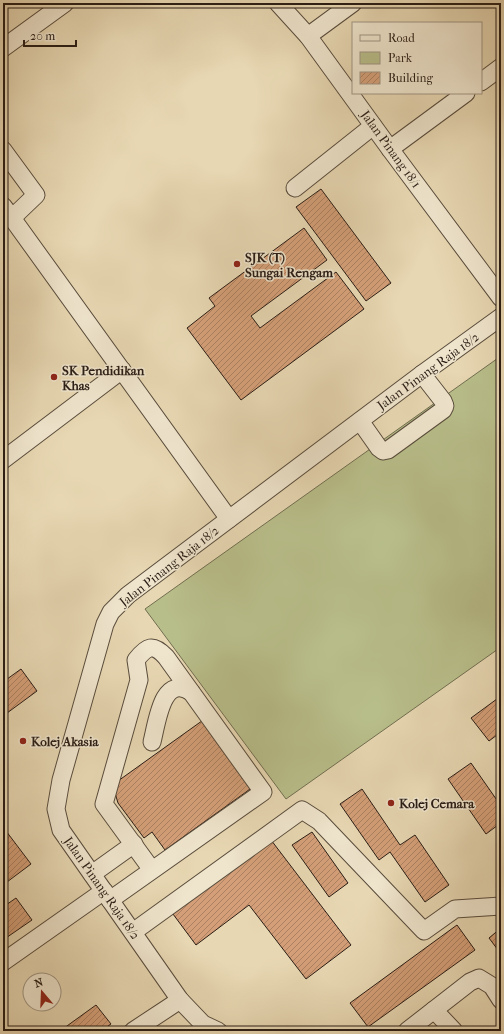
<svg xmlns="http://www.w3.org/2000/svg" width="504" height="1034" viewBox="0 0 504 1034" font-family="'IM FELL French Canon',serif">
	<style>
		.park { fill: #b8be8a; stroke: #716e50 }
		.building { fill: url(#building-hatch); stroke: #2a1d15 }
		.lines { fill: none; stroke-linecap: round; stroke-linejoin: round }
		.minor-casing { stroke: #594c3c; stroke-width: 19 }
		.minor { stroke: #efe5cd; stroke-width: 17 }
		.poi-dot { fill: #8f2418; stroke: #efe5cd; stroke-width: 1.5 }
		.labels { text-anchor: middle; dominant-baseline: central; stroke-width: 3; stroke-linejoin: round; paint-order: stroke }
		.street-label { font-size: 13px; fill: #2a1d15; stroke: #efe5cd }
		.poi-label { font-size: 13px; font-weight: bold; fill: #2a1d15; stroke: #efe5cd; text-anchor: start }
	</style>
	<defs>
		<pattern id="building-hatch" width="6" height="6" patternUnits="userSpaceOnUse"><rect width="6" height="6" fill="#d49f78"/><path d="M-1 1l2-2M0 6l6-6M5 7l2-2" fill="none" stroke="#ac8161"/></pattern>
	</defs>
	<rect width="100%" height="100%" fill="#e7d7b2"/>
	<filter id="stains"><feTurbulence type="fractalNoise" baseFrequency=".005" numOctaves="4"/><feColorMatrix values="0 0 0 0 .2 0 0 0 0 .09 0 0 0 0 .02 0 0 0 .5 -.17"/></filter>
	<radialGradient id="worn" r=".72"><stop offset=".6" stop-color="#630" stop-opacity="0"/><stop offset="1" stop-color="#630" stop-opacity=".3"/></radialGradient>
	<polygon class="park" points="501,356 501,647 286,799 145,609"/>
	<g class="building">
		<polygon points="321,189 391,283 366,301 296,207"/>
		<polygon points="304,228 327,260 251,316 260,328 336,272 364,309 241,400 187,328 215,306 209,298"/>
		<polygon points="21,669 37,691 3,716 3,682"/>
		<polygon points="501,696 501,732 489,741 471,718"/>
		<polygon points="206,718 253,787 165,850 152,832 144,838 118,803 115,793 118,781"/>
		<polygon points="471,763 501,806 501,829 498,825 486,834 448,779"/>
		<polygon points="362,789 400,845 415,835 449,885 425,902 390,852 379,860 340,804"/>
		<polygon points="3,827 31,864 7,882 3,877"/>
		<polygon points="312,832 348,883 329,897 292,845"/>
		<polygon points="268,836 351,945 306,979 249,905 196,945 170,910"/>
		<polygon points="16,898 32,920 3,940 3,907"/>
		<polygon points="457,925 475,950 368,1027 350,1003"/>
		<polygon points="501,928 501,954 489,938"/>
		<polygon points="96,1005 111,1024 101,1031 60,1031"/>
	</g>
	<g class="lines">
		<defs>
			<g id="minor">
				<polyline points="278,3 308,36 390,149 501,298"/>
				<polyline points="308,36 353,3"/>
				<polyline points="3,48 65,3"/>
				<polyline points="481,82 501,67"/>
				<polyline points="390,149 466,93"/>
				<polyline points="3,150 36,195 12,218 3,206"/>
				<polyline points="295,188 373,126"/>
				<polyline points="12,218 229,519"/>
				<polyline points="360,421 379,448 383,451 388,450 443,410 445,406 443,401 422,374"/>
				<polyline points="3,460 122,370"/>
				<path d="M152,742c5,-19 10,-69 39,-50"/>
				<polyline points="92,874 134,844"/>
				<path d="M110,900l153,-108 -97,-135c-13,-14 -19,-11 -30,3l3,20 -35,124 48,66"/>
				<polyline points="133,932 302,810 319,821 424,931 455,909 501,906"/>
				<polyline points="3,962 104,891"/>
				<polyline points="434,1010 454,1031"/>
				<polyline points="133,1031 180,1000"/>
				<polyline points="218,1031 203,1024 180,1000 61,830 56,809 61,780 105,624 111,612 128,595 422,374 501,317"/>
				<polyline points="407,1031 470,982 479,978 492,986 501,1000"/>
			</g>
		</defs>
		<use href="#minor" class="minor-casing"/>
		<use href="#minor" class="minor"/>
	</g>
	<g class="poi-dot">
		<circle cx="237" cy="264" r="4"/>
		<circle cx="54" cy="377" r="4"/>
		<circle cx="23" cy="741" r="4"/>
		<circle cx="391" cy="803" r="4"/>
	</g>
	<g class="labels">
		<g class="street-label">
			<text transform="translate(391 149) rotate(54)">Jalan Pinang 18/1</text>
			<text transform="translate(428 371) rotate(-36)">Jalan Pinang Raja 18/2</text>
			<text transform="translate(169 566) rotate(-38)">Jalan Pinang Raja 18/2</text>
			<text transform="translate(102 888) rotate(55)">Jalan Pinang Raja 18/2</text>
		</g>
		<g class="poi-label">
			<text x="245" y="257">SJK (T)<tspan x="245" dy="15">Sungai Rengam</tspan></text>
			<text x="62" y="370">SK Pendidikan<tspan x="62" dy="15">Khas</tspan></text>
			<text x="31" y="741">Kolej Akasia</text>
			<text x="399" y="803">Kolej Cemara</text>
		</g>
	</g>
	<rect width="504" height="1034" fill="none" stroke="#e7d7b2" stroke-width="16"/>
	<rect x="4" y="4" width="496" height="1026" fill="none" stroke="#2a1d15" stroke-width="2"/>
	<rect x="8" y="8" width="488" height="1018" fill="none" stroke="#2a1d15"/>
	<rect x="352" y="22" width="130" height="72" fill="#efe5cd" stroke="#a09583"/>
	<rect x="360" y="35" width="20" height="6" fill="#efe5cd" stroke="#a09583"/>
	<text x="388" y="42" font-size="12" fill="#2a1d15">Road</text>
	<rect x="360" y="52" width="20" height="12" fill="#b8be8a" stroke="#a09583"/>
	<text x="388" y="62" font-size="12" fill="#2a1d15">Park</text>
	<rect x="360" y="72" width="20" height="12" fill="url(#building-hatch)" stroke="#a09583"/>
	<text x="388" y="82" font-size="12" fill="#2a1d15">Building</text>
	<g transform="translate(42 992) rotate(341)"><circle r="19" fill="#efe5cd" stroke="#a09583"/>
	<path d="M0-3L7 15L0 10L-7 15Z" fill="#8f2418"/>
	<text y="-6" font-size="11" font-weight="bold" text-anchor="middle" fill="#2a1d15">N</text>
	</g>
	<path d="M24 40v6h52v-6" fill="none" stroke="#2a1d15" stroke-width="2"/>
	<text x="30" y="40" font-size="12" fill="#2a1d15" stroke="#efe5cd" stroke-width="3" paint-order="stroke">20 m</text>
	<rect width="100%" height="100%" filter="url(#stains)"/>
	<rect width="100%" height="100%" fill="url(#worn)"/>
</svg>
